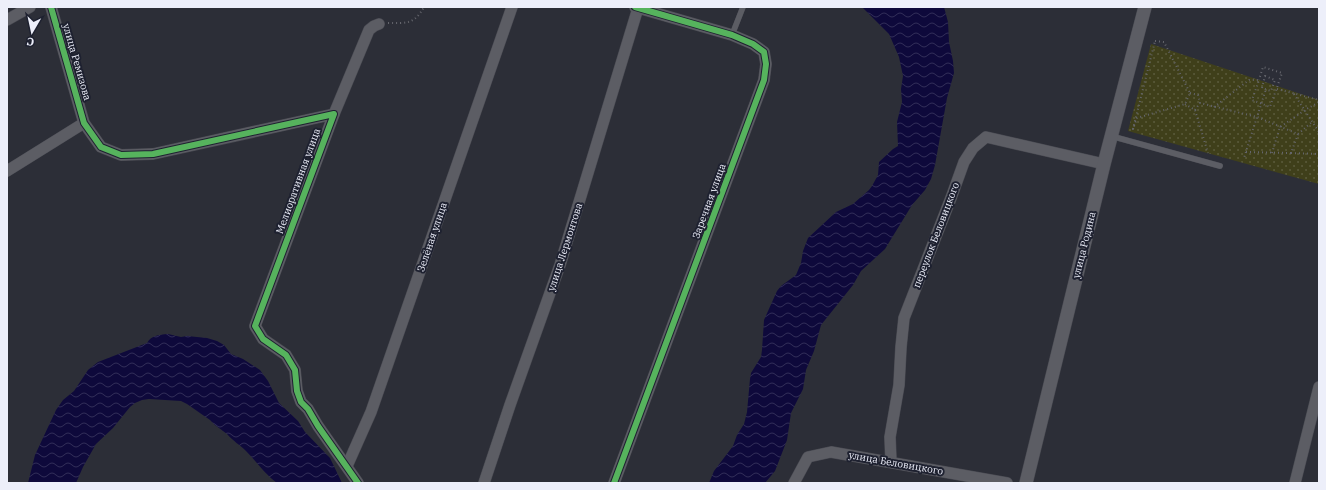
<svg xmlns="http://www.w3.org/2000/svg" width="1326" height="490" viewBox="0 0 1326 490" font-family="'IBM Plex Serif',serif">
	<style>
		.park { fill: url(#park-dots) }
		.water { fill: url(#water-waves) }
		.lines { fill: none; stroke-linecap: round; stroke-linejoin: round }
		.service-casing { stroke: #494a52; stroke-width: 6 }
		.minor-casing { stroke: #494a52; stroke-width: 12 }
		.tertiary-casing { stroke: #494a52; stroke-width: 14 }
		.path { stroke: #65666d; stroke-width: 2; stroke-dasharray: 1 3; stroke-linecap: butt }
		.service { stroke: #5c5d64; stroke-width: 5.5 }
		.minor { stroke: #5c5d64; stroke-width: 11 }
		.tertiary { stroke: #5c5d64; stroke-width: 13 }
		.cycleway-casing { stroke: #1e2130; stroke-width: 8 }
		.cycleway { stroke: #56b35d; stroke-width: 6 }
		.labels { text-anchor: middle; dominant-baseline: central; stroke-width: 4; stroke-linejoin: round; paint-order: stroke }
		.street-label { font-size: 10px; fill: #edeffa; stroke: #1e2130 }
	</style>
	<defs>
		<pattern id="park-dots" width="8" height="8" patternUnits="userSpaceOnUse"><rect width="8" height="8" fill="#3f3f1a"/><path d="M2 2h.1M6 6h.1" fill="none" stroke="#5b5b3c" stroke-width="1.8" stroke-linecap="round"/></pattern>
		<pattern id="water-waves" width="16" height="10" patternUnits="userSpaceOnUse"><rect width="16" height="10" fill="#0e093b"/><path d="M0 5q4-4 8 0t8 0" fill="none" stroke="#312d58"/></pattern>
	</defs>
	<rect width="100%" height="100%" fill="#2c2e37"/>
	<polygon class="park" points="1151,44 1319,100 1319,184 1128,131"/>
	<g class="water">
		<polygon points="862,7 944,7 948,22 949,42 953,61 954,73 947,98 935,165 931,179 925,190 912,205 885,249 861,271 853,285 821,325 814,351 806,370 803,389 791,413 787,440 782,453 775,471 765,483 709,483 714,471 733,446 737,435 744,424 747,412 750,379 751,373 761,357 762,350 764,320 777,291 781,286 796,275 801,263 803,251 808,238 836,212 853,204 869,190 872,186 878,175 879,162 893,149 898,146 897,122 902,102 901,89 903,76 899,57 889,34"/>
		<path d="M168,334l13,3 6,-1 20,2 10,3 7,4 7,9 12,5 17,11 8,11 11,22 19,18 7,11 25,26 12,25h-65c-13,-10 -20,-21 -31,-32 -6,-6 -13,-10 -19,-17l-12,-9 -5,-5 -23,-16 -6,-3 -32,-2 -7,1 -7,3 -5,4 -17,21 -17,16 -13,23 -7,16h-48l7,-28 21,-45 7,-10 11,-9 14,-21 10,-8 49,-19c5,-8 11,-8 21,-9z"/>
	</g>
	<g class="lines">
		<defs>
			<g id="service">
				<polyline points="732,35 743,7"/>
				<polyline points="1111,136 1220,166"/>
			</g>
			<g id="minor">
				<polyline points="51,7 84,123 101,147 121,155 153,154 334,114 255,326 263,339 286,355 295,370 297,391 301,402 308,409 318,426 358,483"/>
				<polyline points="7,20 30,7"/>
				<polyline points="334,114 369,30 374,26 379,24"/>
				<polyline points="7,171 84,123"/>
				<polyline points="891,462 890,437 899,385 901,347 904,318 951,198 964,162 973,148 986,137 1104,164"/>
				<polyline points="347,466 371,412 512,7"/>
				<polyline points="484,483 510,405 560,265 638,8"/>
				<polyline points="614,483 764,80 766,64 764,52 753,44 732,35 635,7"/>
				<polyline points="794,483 808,457 831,452 1007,483"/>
				<polyline points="1295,483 1319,387"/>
			</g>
			<polyline id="tertiary" points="1026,483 1104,164 1145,7"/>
		</defs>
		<use href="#service" class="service-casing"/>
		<use href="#minor" class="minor-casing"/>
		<use href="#tertiary" class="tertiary-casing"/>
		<g class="path">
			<path d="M388,23c18,0 26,2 36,-16"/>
			<polygon points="1155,41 1164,42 1190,93 1185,104 1137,118 1133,129"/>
			<polygon points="1265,76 1275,80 1271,91 1262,88"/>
			<polyline points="1277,89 1319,100"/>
			<polyline points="1190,93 1198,95 1200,103"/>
			<polyline points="1294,94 1319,132"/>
			<polyline points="1185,104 1195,110 1208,153"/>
			<polyline points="1214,107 1249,80 1259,80 1252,100 1270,107 1282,73 1263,67 1259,80"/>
			<polyline points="1195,110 1200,103 1257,117 1244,158"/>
			<polyline points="1298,134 1312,122"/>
			<polyline points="1246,152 1291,153 1298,134 1257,117 1266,89"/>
			<polyline points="1272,153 1280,127 1305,110 1319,102"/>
			<polyline points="1291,153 1319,154"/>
		</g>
		<use href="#service" class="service"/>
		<use href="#minor" class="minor"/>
		<use href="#tertiary" class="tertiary"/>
		<defs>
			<g id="cycleway">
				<polyline points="51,7 84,123 101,147 121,155 153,154 334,114 255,326 263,339 286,355 295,370 297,391 301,402 308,409 318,426 358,483"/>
				<polyline points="614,483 764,80 766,64 764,52 753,44 732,35 635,7"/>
			</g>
		</defs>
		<use href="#cycleway" class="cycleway-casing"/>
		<use href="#cycleway" class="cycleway"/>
	</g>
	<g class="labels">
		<g class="street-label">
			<text transform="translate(77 62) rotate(74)">улица Ремизова</text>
			<text transform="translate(298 181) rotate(-70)">Мелиоративная улица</text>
			<text transform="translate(709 201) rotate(-70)">Заречная улица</text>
			<text transform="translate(936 235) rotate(-69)">переулок Беловицкого</text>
			<text transform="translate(432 237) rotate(-71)">Зелёная улица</text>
			<text transform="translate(1084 245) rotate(-76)">улица Родина</text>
			<text transform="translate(565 247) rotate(-72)">улица Лермонтова</text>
			<text transform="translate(896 463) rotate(10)">улица Беловицкого</text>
		</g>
	</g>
	<rect width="1326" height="490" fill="none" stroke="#edeffa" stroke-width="16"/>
	<g transform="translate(32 32) rotate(189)" stroke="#1e2130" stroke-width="3" paint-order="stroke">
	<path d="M0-3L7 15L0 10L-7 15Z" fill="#edeffa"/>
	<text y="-6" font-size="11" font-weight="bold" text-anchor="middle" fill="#edeffa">С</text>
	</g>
</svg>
